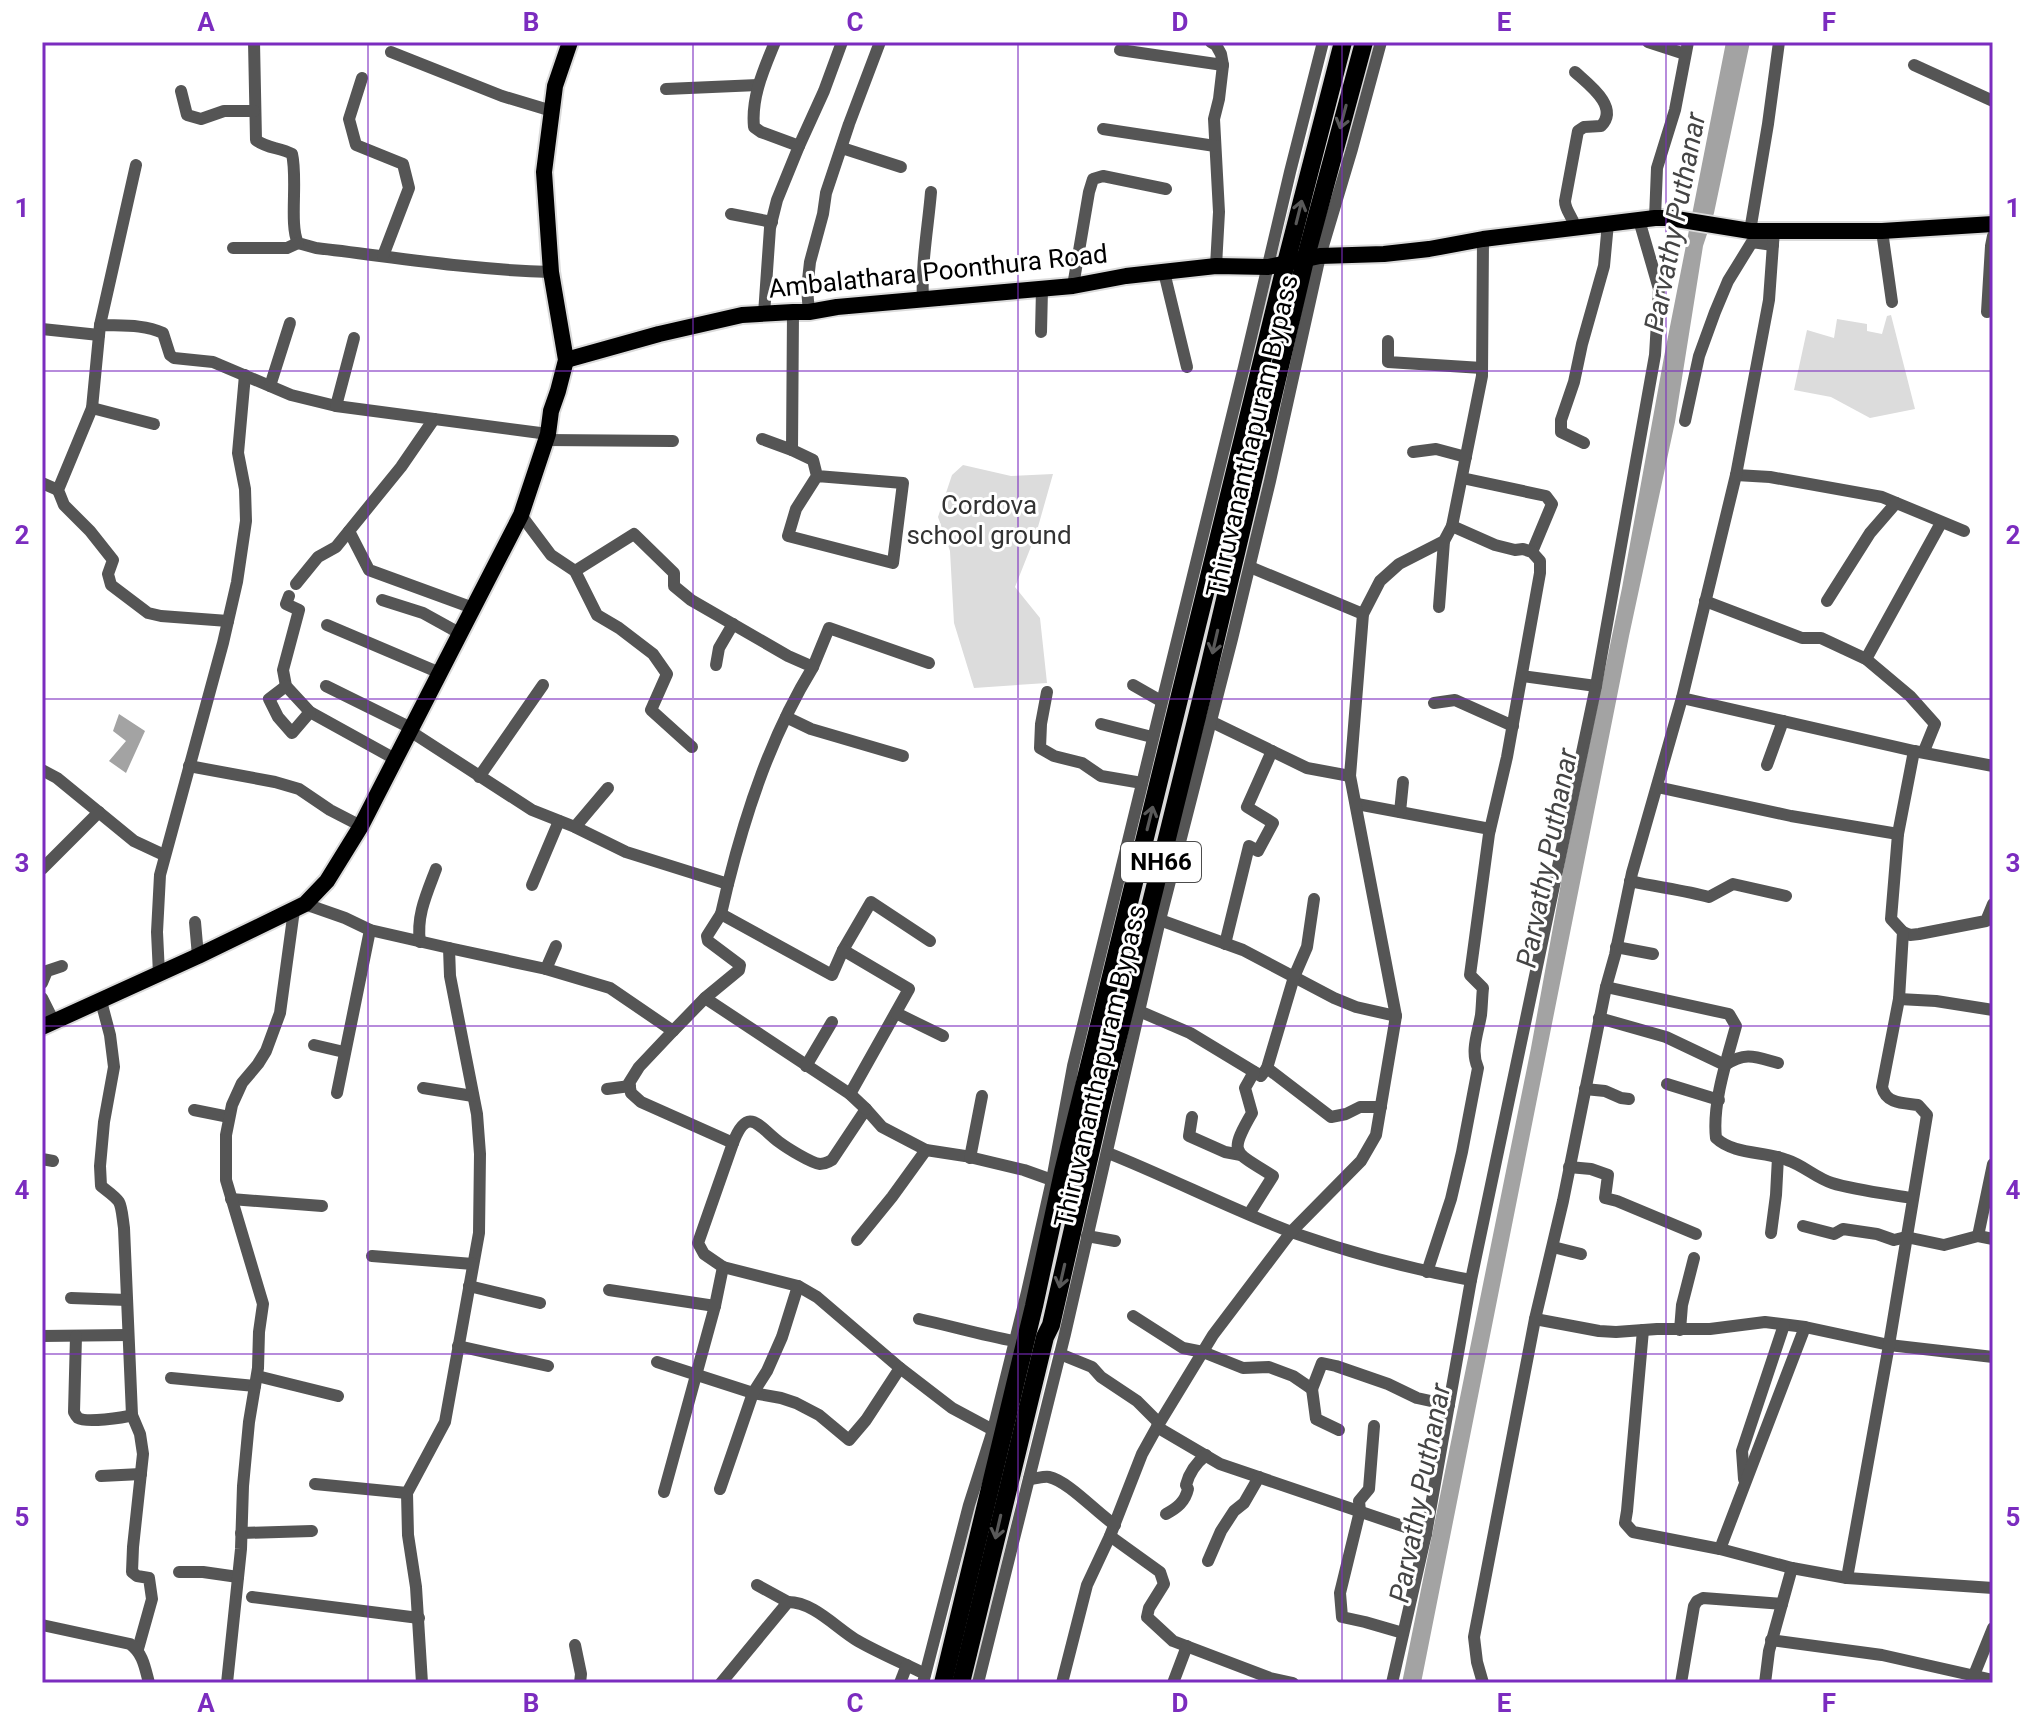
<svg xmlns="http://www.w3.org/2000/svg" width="2035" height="1725" viewBox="0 0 2035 1725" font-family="Roboto,sans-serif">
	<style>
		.green { fill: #dcdcdc }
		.water { fill: #a3a3a3 }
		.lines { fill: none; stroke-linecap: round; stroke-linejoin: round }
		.major-casing { stroke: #dbdbdb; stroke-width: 20 }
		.highway-casing { stroke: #dbdbdb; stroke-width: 22 }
		.minor { stroke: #555; stroke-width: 12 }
		.major { stroke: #000; stroke-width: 16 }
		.highway { stroke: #000; stroke-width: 18 }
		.oneway { stroke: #595959 }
		.grid { fill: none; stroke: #7b2cbf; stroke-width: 2; stroke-opacity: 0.55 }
		.labels { text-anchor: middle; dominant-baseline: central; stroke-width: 6; stroke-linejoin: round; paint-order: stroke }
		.shield { fill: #fff; stroke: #4c4c4c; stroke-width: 2 }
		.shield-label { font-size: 24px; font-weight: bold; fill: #000 }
		.street-label { font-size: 26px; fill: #000; stroke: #fff }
		.park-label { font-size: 26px; fill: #333; stroke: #fff }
		.water-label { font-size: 28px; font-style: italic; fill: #444; stroke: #fff }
		.neatline { fill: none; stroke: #7b2cbf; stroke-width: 3 }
		.grid-label { font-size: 26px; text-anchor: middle; font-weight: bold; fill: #7b2cbf }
	</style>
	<rect width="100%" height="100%" fill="#fff"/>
	<g class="green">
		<polygon points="1891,315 1915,409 1870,418 1831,397 1794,390 1807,330 1834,338 1837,319 1867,324 1867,331 1882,334 1887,316"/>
		<polygon points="963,465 1011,476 1053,474 1036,534 1015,587 1040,618 1047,683 974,688 954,623 950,551 938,517 952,475"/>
	</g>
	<g class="water">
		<polygon points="1726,42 1750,42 1714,213 1703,246 1675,422 1629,636 1421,1683 1402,1683 1531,1048 1565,861 1622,588 1664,357"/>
		<polygon points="119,714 145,731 126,773 109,761 126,741 113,731"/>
	</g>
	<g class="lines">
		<defs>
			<g id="major">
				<polyline points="566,360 659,334 742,315 793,312 809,312 837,307 1073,286 1126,276 1216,266 1268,267 1320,256 1384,254 1429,249 1483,239 1655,218 1670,218 1750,231 1882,231 1993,224"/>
				<polyline points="42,1027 198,956 305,904 327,881 361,826 521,515 548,434 551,411 558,391 566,360 551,272 544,172 555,86 570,42"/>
			</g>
			<g id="highway">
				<polyline points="943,1683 1034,1306 1063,1172 1286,263 1343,42"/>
				<polyline points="961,1683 1045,1337 1051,1325 1101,1106 1208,672 1305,260 1364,42"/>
			</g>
		</defs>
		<use href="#major" class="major-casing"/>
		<use href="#highway" class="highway-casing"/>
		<g class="minor">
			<path d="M254,42l2,98c11,9 24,7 36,14 6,25 -3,71 6,89l18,5c78,9 156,22 235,24"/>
			<polyline points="1211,42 1216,45 1221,54 1223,65 1219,99 1214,119 1219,212 1216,266"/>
			<polyline points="1648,42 1685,54"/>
			<polyline points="1120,50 1223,65"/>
			<polyline points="391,52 502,96 552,111"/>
			<polyline points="1914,65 1993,101"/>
			<polyline points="362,78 349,119 356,145 403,164 409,188 383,256"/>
			<polyline points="666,89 758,85"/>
			<polyline points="181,91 187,115 201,119 224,111 254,111"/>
			<polyline points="1103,129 1215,146"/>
			<polyline points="799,146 824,91 842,42"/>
			<polyline points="842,148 901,167"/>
			<polyline points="136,165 100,325 92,408 58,490 64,505 90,531 113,560 108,574 111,585 148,613 161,616 228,621"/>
			<polyline points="731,214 772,222"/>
			<polyline points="1655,218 1657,168 1675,110 1688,42"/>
			<path d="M1575,228c-1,-10 -10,-17 -10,-27l13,-70 6,-4 17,-1c19,-19 -13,-42 -26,-54"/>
			<polyline points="1750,231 1768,124 1779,42"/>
			<polyline points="1882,231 1892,302"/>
			<polyline points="233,248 287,248 298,243"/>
			<polyline points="1164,272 1187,367"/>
			<polyline points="1073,286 1089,192 1093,179 1103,176 1166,189"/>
			<path d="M923,300c-2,-36 5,-72 8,-108"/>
			<polyline points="809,312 807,289 810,262 823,214 826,193 849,124 880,42"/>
			<polyline points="1987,312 1991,246 1993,236"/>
			<path d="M764,314l6,-86 7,-28 22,-54 -38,-14 -7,-5c-3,-30 10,-58 21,-85"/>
			<path d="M100,325c22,1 43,-1 63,8l7,22 4,3 39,4 78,33 45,11 212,28"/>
			<polyline points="42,329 99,335"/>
			<polyline points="1041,332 1042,289"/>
			<polyline points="1388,341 1388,362 1482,368"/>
			<polyline points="270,386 290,323"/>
			<polyline points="336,406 354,338"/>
			<polyline points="92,408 154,424"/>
			<polyline points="1685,421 1699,356 1715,312 1728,281 1752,242 1773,245"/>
			<polyline points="762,439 792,450 793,312"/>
			<polyline points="546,440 673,441"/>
			<polyline points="1584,443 1561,432 1561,420 1574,382 1582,344 1604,266 1608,223"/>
			<polyline points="792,450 813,460 817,476 903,483 893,563 788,536 796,509 817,476"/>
			<polyline points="1413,452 1436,449 1466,457"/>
			<polyline points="1736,475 1770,477 1882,497 1964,531"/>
			<polyline points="1462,478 1546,496 1552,504 1532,552"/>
			<polyline points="42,483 58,490"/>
			<polyline points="521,515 551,555 575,571 597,615 619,628 653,654 667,674 651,710 692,747"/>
			<polyline points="349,531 369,570 473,608"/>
			<polyline points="1250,567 1363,614"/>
			<polyline points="296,584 318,557 336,547 401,467 434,419"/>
			<polyline points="289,596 286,604 299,610 283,670 286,686 310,712 395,759"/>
			<polyline points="382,600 423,613 461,634"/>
			<polyline points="1705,601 1802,638 1821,638 1866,659 1910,696 1935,724 1924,751"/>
			<polyline points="1827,601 1870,533 1896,503"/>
			<polyline points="1439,607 1444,541"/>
			<polyline points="327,625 440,673"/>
			<polyline points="1866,659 1941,523"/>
			<polyline points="716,665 719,648 733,624"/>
			<polyline points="813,667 829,628 929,663"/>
			<polyline points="1522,676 1596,686"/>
			<polyline points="1133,685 1161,701"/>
			<polyline points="286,686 269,699 278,717 292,733 310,712"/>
			<polyline points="326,686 411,728"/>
			<polyline points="1047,692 1041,724 1040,748 1054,756 1082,763 1101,776 1142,783"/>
			<polyline points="1682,698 1914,751 1993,766"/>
			<polyline points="1434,703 1455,700 1513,726"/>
			<polyline points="786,717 811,729 903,756"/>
			<polyline points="1210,721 1307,768 1350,776"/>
			<polyline points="1101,724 1152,737"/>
			<path d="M410,731l122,79 43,17 51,25 102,32c19,-76 44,-150 85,-217l-25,-11 -97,-56 -17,-14v-13l-40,-39 -59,37"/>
			<polyline points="1767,765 1783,721"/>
			<polyline points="189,766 275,782 299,789 330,810 361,826"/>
			<polyline points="42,770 57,778 134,841 164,855"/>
			<polyline points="479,777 543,685"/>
			<polyline points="1657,787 1791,816 1898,834"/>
			<polyline points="1357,804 1490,829"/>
			<polyline points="1400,812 1403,782"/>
			<polyline points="575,827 608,788"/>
			<polyline points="42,869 99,812"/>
			<path d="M1630,881c26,6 54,9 79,16l24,-13 53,12"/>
			<polyline points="728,884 721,914 832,975 843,950 871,902 930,941"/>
			<polyline points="532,885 559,821"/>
			<polyline points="305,904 345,918 370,930 449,948 450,976 477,1114 480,1154 479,1233 445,1422 407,1493 408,1535 416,1587 422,1683"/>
			<polyline points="1160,920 1243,950 1334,998 1356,1007 1396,1016"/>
			<polyline points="195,922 198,956"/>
			<polyline points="1903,932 1910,935 1919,934 1986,921 1993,904"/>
			<path d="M420,942c-4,-26 7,-49 16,-73"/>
			<polyline points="1225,944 1249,846 1258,851 1273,823 1247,807 1272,751"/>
			<polyline points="1616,947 1653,954"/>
			<path d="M449,948l97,21 64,19 63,43 -34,36 -10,16 2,10 10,9 92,41c15,-39 26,-16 46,-1 8,6 32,21 41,22 6,0 6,-1 12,-4l34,-51 16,18 44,23 39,6 59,14 28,10"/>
			<polyline points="843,950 909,989 850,1094"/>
			<polyline points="546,969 556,946"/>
			<polyline points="159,974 157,932 160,875 223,643 237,582 246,521 245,489 238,453 245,375"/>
			<polyline points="42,983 47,971 62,966"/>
			<path d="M1606,987l123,27 7,12c-9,33 -24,78 -20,112 18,17 49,13 71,22 16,5 29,18 45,23 22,7 56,11 80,15"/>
			<polyline points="42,998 54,1022"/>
			<polyline points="705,998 850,1094 866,1109"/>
			<polyline points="1899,999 1936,1001 1993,1010"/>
			<path d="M101,1001l9,34 4,32 -10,55 -4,44 1,20c22,17 19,13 23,42l8,187 8,19 3,20 -10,93 -1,25 5,4 12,2 3,21 -14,50"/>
			<polyline points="1139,1011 1190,1033 1261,1076 1267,1068 1331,1117 1346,1114 1360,1107 1381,1107"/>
			<polyline points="896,1013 943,1036"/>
			<path d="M1599,1018l67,19 59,28c21,-14 31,-8 53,-2"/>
			<polyline points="673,1031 705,998 739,970 740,965 708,941 707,936 721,914"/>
			<polyline points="314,1045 344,1052"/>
			<polyline points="806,1066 832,1022"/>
			<polyline points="1267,1068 1294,977 1307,947 1314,899"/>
			<polyline points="1667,1084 1719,1100"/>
			<polyline points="423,1088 473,1096"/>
			<polyline points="607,1089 630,1086"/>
			<polyline points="1585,1089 1605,1091 1621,1098 1629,1099"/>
			<polyline points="337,1093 370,930"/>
			<polyline points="194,1110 229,1117"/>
			<polyline points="1192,1117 1189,1136 1225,1152 1241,1155"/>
			<path d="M1108,1153c63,25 122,56 186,80 57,20 117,36 177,47"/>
			<polyline points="970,1158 982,1096"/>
			<polyline points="42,1159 53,1161"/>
			<polyline points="1569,1167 1591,1169 1608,1175 1605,1198 1617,1201 1696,1234"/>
			<polyline points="231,1199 322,1206"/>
			<path d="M1249,1214l24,-38c-38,-25 -46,-20 -21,-63l-7,-25 9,-16"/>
			<polyline points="1803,1226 1834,1234 1843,1229 1877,1234 1894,1240 1906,1237 1944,1245 1978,1236 1993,1239"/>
			<polyline points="1771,1233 1776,1195 1778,1157"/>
			<polyline points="1087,1236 1115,1241"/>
			<polyline points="1978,1236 1993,1164"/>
			<polyline points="857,1240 892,1197 926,1150"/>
			<polyline points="1553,1247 1581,1254"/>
			<polyline points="372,1256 473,1264"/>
			<path d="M1427,1272l24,-73 11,-47 16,-84c-8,-17 0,-35 3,-53 1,-9 1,-18 2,-27l-13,-13 19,-141 18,-77 33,-184v-12l-8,-9 -9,-3 -8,1 -20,-5 -43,-19"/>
			<polyline points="469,1286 540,1303"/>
			<polyline points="798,1286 817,1297 900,1368"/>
			<polyline points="609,1290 715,1306"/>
			<polyline points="71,1298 127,1300"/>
			<polyline points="1133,1316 1183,1348 1203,1352 1243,1368 1269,1367 1293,1376 1312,1389 1322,1363 1336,1366 1388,1384 1417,1398 1449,1405"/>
			<path d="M919,1319c32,7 63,16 95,22"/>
			<polyline points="1535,1319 1599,1331 1616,1332 1657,1329 1710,1329 1765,1322 1805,1327 1889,1345 1993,1357"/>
			<polyline points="1643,1330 1627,1511 1625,1523 1633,1532 1720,1549 1792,1568 1847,1578 1993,1588"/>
			<polyline points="1680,1330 1682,1305 1694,1258"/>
			<polyline points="42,1336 128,1335"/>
			<path d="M76,1336l-2,76c1,2 2,4 4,6 8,5 45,0 54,-3"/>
			<polyline points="458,1346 548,1366"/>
			<polyline points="1060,1354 1092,1367 1101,1377 1137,1401 1159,1423"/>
			<polyline points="657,1362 753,1393 781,1398 796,1403 819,1415 849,1440 866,1420 900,1368 952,1408 993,1430"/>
			<polyline points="257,1376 338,1396"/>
			<polyline points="171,1378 255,1386"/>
			<polyline points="1312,1389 1316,1419 1339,1430"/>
			<polyline points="1374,1426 1369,1489 1359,1501 1360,1511 1340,1593 1342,1617 1365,1622 1403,1633"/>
			<polyline points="1157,1427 1220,1464 1426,1534"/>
			<polyline points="101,1476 141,1474"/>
			<path d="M1029,1479c6,0 15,-3 20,-2 19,4 48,36 66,48"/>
			<polyline points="1744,1479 1742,1451 1784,1325"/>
			<polyline points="315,1484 407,1493"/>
			<polyline points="720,1489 753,1393 767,1371 782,1337 798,1286 723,1267"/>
			<polyline points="664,1492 715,1306 723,1267 704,1254 698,1243 733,1143"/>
			<path d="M1166,1514c11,-6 19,-12 22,-25l-2,-4c3,-12 10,-22 20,-30"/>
			<polyline points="241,1533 312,1531"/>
			<polyline points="1110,1536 1160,1572 1164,1584 1149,1608 1147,1617 1173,1641 1270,1678 1293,1683"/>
			<polyline points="1720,1549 1805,1327"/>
			<polyline points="1208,1561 1221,1531 1234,1511 1244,1503 1259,1477"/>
			<polyline points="179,1572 203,1572 238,1577"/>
			<path d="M1847,1578l42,-233 38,-230 -9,-10c-15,-2 -32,-1 -36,-18l17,-88 4,-67 -12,-13 7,-85 16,-83"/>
			<polyline points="757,1585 788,1602"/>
			<polyline points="252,1597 419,1618"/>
			<path d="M42,1625l88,19c13,9 15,24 19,39"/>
			<polyline points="1771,1640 1882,1655 1993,1680"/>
			<polyline points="575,1645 581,1674 580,1683"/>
			<polyline points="1974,1675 1993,1628"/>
			<polyline points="227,1683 241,1549 243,1486 249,1422 258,1368 259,1332 263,1304 226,1180 226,1135 232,1105 242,1083 258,1064 266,1051 280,1013 294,910"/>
			<path d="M721,1683l67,-81c26,0 48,26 70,39 21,12 45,22 67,33"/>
			<polyline points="900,1683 907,1665"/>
			<polyline points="923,1683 969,1505 993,1430 1027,1292 1052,1180 1073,1066 1244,367 1290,172 1323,42"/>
			<polyline points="978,1683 1065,1334 1160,920 1232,639 1270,481 1320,256 1352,149 1381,42"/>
			<polyline points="1062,1683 1087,1585 1110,1536 1142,1454 1157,1427 1213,1335 1291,1232 1361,1161 1376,1135 1396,1016 1350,776 1363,614 1380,581 1399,564 1444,541 1452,526 1482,376 1483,239"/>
			<polyline points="1173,1683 1187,1646"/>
			<polyline points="1392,1683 1426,1534 1471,1280 1596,686 1655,355 1659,289 1639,220"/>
			<polyline points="1483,1683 1477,1662 1474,1637 1535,1319 1563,1201 1606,987 1615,955 1632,873 1682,698 1736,475 1769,300 1774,230"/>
			<polyline points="1681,1683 1694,1606 1697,1601 1703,1598 1782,1604"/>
			<polyline points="1765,1683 1769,1651 1792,1568"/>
		</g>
		<use href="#major" class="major"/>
		<use href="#highway" class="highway"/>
	</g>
	<defs><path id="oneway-shaft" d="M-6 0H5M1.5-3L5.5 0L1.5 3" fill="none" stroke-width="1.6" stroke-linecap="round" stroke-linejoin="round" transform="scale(2)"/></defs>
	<g class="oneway">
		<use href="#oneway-shaft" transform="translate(1343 117) rotate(105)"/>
		<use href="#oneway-shaft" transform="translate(1299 212) rotate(-76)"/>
		<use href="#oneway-shaft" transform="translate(1215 642) rotate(103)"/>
		<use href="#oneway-shaft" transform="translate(1150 818) rotate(-76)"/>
		<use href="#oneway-shaft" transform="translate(1062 1276) rotate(103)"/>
		<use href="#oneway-shaft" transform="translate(998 1527) rotate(103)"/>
	</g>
	<path class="grid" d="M368,42v1641M693,42v1641M1018,42v1641M1342,42v1641M1666,42v1641M42,371h1951M42,699h1951M42,1026h1951M42,1354h1951"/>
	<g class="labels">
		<rect class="shield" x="1121" y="842" width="80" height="40" rx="6"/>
		<g class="shield-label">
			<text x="1161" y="862">NH66</text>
		</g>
		<g class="street-label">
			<text transform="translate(938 271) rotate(-6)">Ambalathara Poonthura Road</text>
			<text transform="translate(1252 436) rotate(-77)">Thiruvananthapuram Bypass</text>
			<text transform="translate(1100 1066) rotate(-77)">Thiruvananthapuram Bypass</text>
		</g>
		<g class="park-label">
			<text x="989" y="505">Cordova<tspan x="989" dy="30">school ground</tspan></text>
		</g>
		<g class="water-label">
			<text transform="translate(1675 222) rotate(-79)">Parvathy Puthanar</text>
			<text transform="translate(1547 858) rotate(-79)">Parvathy Puthanar</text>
			<text transform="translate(1420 1493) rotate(-79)">Parvathy Puthanar</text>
		</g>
	</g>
	<rect width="2035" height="1725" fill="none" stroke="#ffffff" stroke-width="88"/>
	<rect x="44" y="44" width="1947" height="1637" class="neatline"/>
	<g class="grid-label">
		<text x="206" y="31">A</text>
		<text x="531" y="31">B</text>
		<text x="855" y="31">C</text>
		<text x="1180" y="31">D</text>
		<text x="1504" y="31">E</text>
		<text x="1829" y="31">F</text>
		<text x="22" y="217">1</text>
		<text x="2013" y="217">1</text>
		<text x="22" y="544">2</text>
		<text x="2013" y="544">2</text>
		<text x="22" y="872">3</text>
		<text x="2013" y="872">3</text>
		<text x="22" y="1199">4</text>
		<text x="2013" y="1199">4</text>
		<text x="22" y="1526">5</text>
		<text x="2013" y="1526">5</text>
		<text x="206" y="1712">A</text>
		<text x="531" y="1712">B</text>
		<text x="855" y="1712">C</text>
		<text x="1180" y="1712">D</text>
		<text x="1504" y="1712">E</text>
		<text x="1829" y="1712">F</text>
	</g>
</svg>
